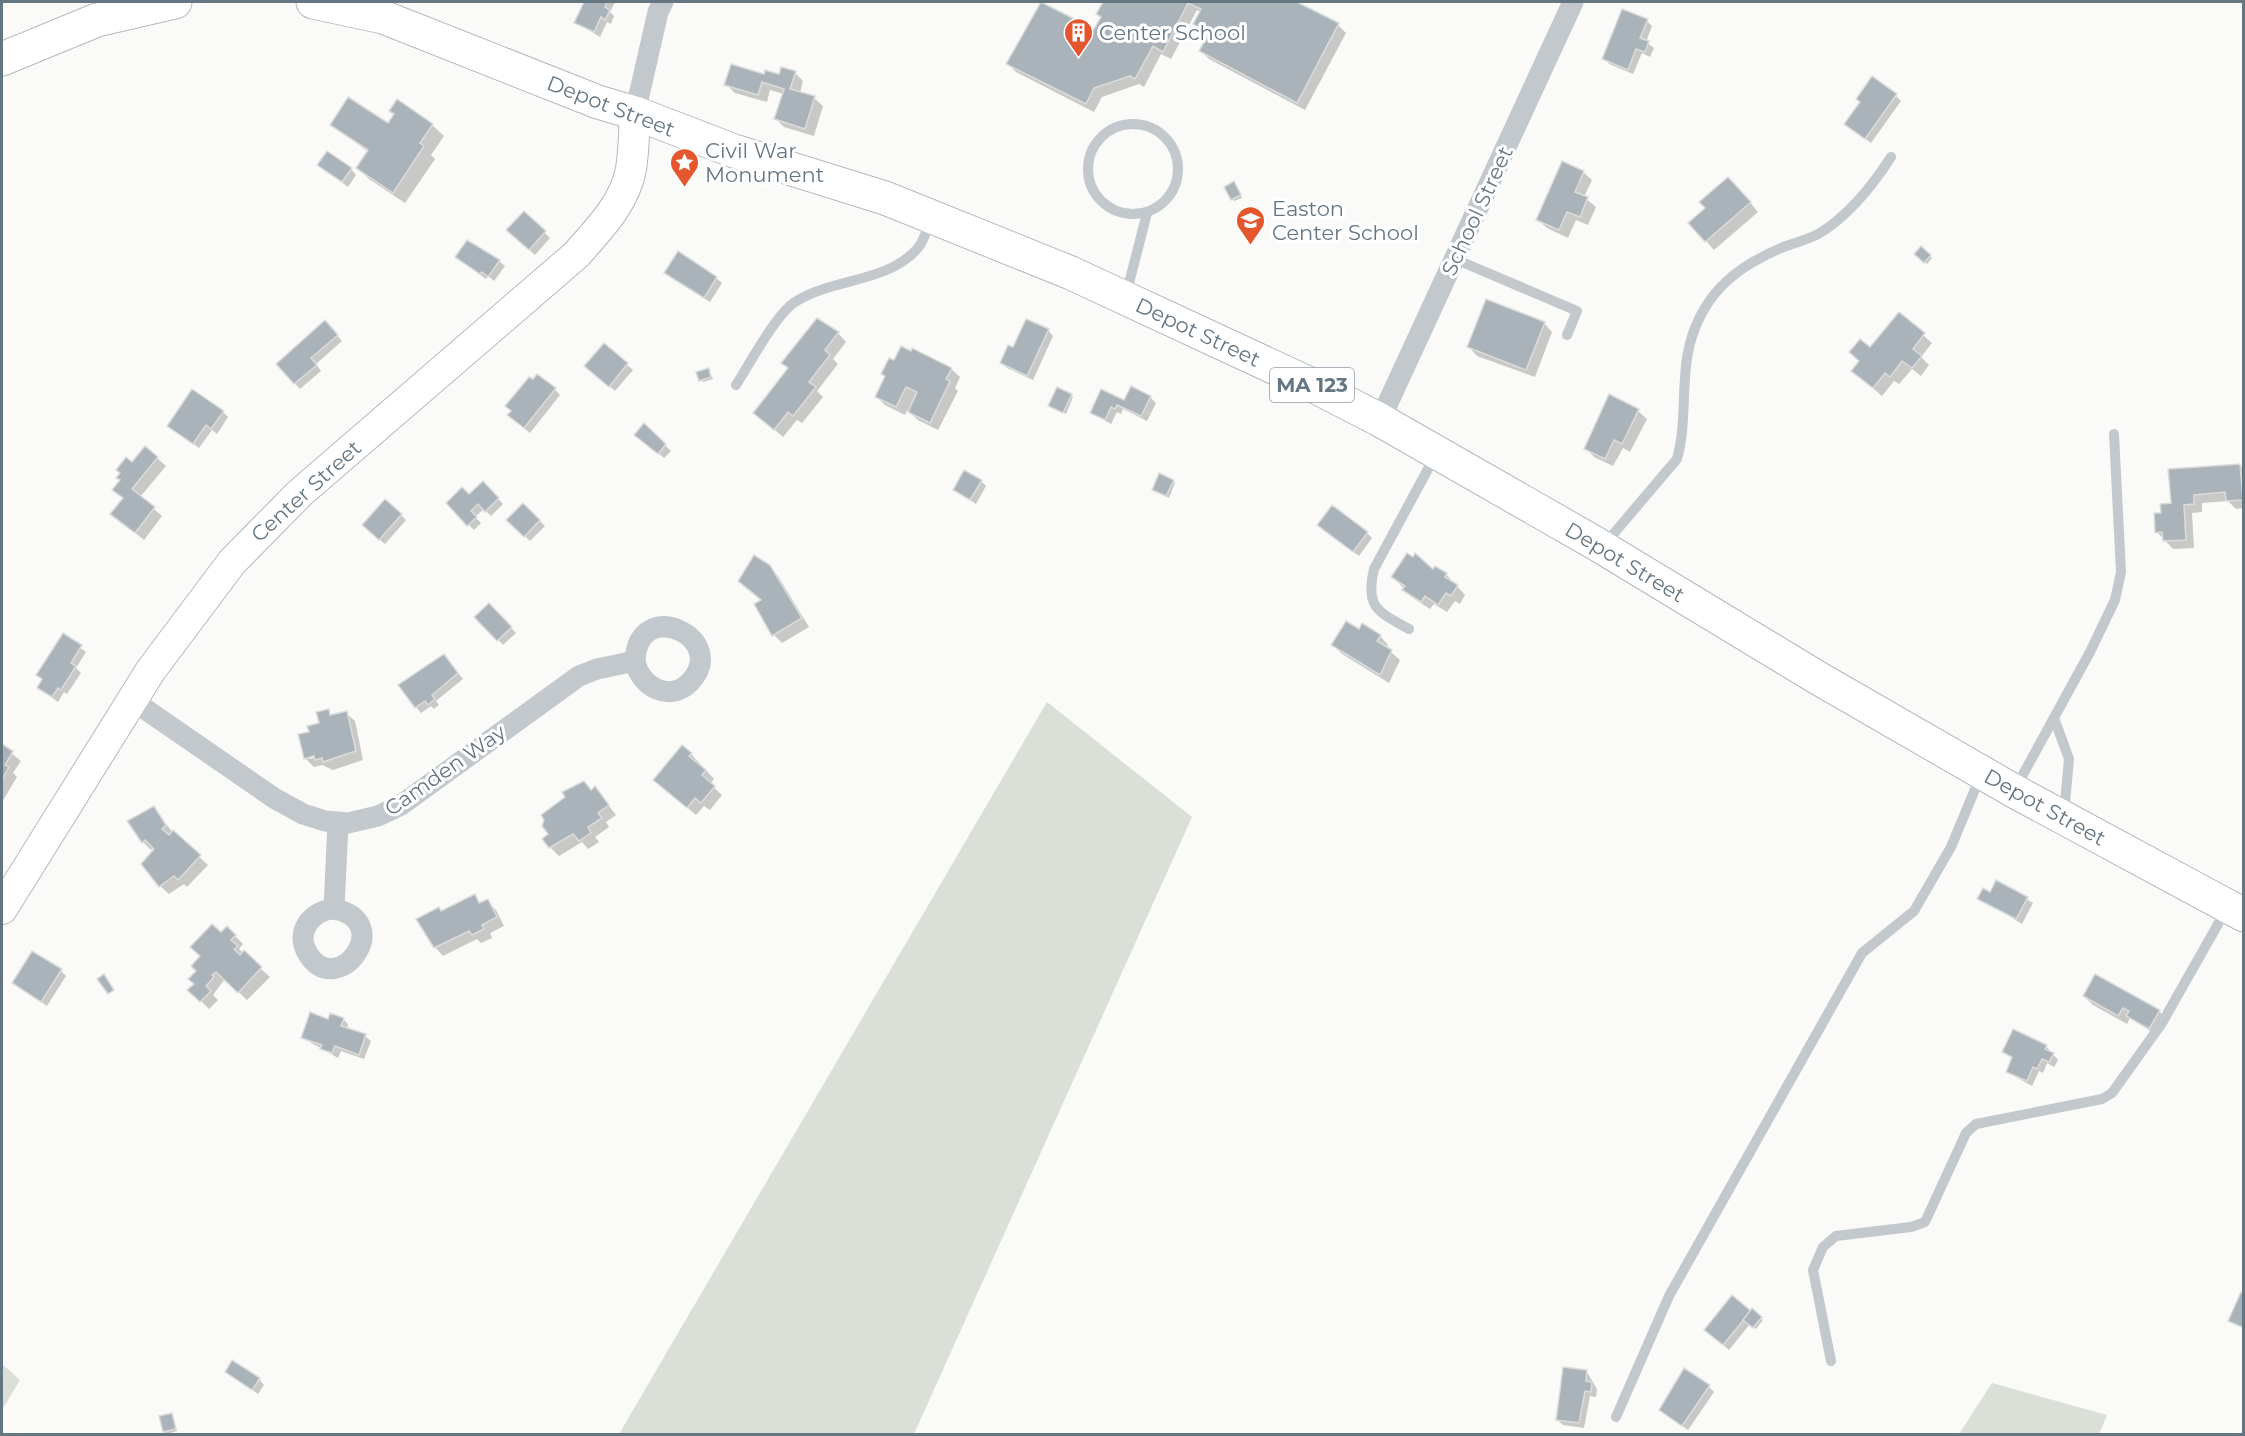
<svg xmlns="http://www.w3.org/2000/svg" width="2245" height="1436" viewBox="0 0 2245 1436" font-family="Montserrat,sans-serif">
	<style>
		.green { fill: #dadfd7 }
		.shadow { fill: #0003; fill-rule: evenodd }
		.building { fill: #aab3b9; stroke: #dcdcda; stroke-width: 1.5 }
		.lines { fill: none; stroke-linecap: round; stroke-linejoin: round }
		.secondary-casing { stroke: #b3babf; stroke-width: 32 }
		.trunk-casing { stroke: #b4b9bd; stroke-width: 35 }
		.service { stroke: #c3c8cc; stroke-width: 10 }
		.minor { stroke: #c3c8cc; stroke-width: 21 }
		.secondary { stroke: #fff; stroke-width: 30 }
		.trunk { stroke: #fff; stroke-width: 33 }
		.labels { text-anchor: middle; dominant-baseline: central; stroke-width: 6; stroke-linejoin: round; paint-order: stroke }
		.shield { fill: #fff; stroke: #939fa8; stroke-width: 1.5 }
		.shield-label { font-size: 20px; font-weight: bold; fill: #657683 }
		.poi-label { font-size: 21px; fill: #657683; stroke: #fff; text-anchor: start }
		.street-label { font-size: 21px; fill: #657683; stroke: #fff }
	</style>
	<rect width="100%" height="100%" fill="#fafaf8"/>
	<g class="green">
		<polygon points="1047,702 1192,817 914,1434 619,1434"/>
		<polygon points="2,1364 20,1380 2,1410"/>
		<polygon points="1992,1383 2107,1415 2099,1434 1959,1434"/>
	</g>
	<g class="shadow">
		<polygon points="586,2 615,2 610,12 614,16 611,24 607,22 600,37 576,22"/>
		<polygon points="1042,2 1095,31 1102,18 1098,14 1105,2 1294,2 1338,25 1346,33 1305,110 1209,59 1201,51 1209,35 1195,24 1201,12 1197,10 1171,59 1161,54 1144,87 1139,84 1102,97 1094,112 1016,72 1008,64"/>
		<polygon points="1647,21 1652,26 1646,42 1654,48 1650,57 1642,53 1633,74 1609,64 1604,58"/>
		<polygon points="795,73 803,81 800,93 814,98 823,106 814,136 784,127 776,119 784,94 770,90 767,102 735,93 726,84"/>
		<polygon points="1896,96 1901,101 1871,143 1846,124"/>
		<polygon points="391,111 432,125 444,136 431,155 435,159 405,203 369,179 358,168 368,152 332,124 388,125 395,115"/>
		<polygon points="319,165 351,169 356,175 348,187"/>
		<polygon points="1583,172 1592,180 1584,197 1596,207 1588,225 1576,220 1568,238 1547,228 1538,220"/>
		<polygon points="1236,186 1242,198 1234,201 1232,199"/>
		<polygon points="1737,187 1758,212 1714,250 1690,223"/>
		<polygon points="524,213 550,238 535,255 508,230"/>
		<polygon points="1921,248 1932,258 1927,264 1916,254"/>
		<polygon points="499,261 505,266 494,281 488,276 486,279 462,262"/>
		<polygon points="672,278 716,278 722,283 710,302"/>
		<polygon points="1899,314 1932,343 1921,357 1929,365 1921,376 1912,369 1899,384 1894,381 1882,396 1853,371"/>
		<polygon points="1544,323 1552,332 1535,377 1477,356 1469,347"/>
		<polygon points="331,328 342,341 316,364 321,371 300,389 278,364"/>
		<polygon points="1048,330 1053,336 1033,380 1007,368 1002,363 1014,349"/>
		<polygon points="838,333 846,342 833,359 838,364 817,391 823,397 802,423 797,420 783,437 755,413"/>
		<polygon points="604,345 633,370 615,391 592,371"/>
		<polygon points="708,369 713,379 703,382 701,380"/>
		<polygon points="951,369 960,377 955,388 958,391 938,430 918,420 907,410 905,415 885,405 876,396"/>
		<polygon points="533,381 555,390 560,395 530,433 514,420"/>
		<polygon points="1071,395 1073,397 1066,414 1050,406"/>
		<polygon points="1610,396 1638,411 1647,419 1630,452 1623,448 1613,466 1594,457 1586,448"/>
		<polygon points="1150,397 1156,403 1147,421 1123,409 1121,414 1117,412 1111,424 1092,413 1125,402"/>
		<polygon points="223,412 228,417 217,434 212,430 199,448 169,426"/>
		<polygon points="644,425 671,451 664,458 642,440"/>
		<polygon points="157,458 166,466 140,497 162,516 144,540 112,514 124,499 114,490 132,464"/>
		<polygon points="2240,465 2244,469 2244,508 2236,509 2228,501 2202,503 2202,512 2192,513 2194,548 2173,549 2157,532 2163,514 2172,504"/>
		<polygon points="981,481 986,486 976,504 955,490"/>
		<polygon points="1173,481 1175,483 1169,498 1154,490"/>
		<polygon points="483,483 503,504 491,516 484,509 475,517 481,523 474,530 448,503 469,496"/>
		<polygon points="523,505 545,526 530,541 508,520"/>
		<polygon points="401,515 406,520 385,544 369,531"/>
		<polygon points="1324,530 1367,533 1372,538 1359,556"/>
		<polygon points="769,567 778,576 809,627 782,643 774,635 762,601"/>
		<polygon points="1434,571 1446,574 1465,595 1460,604 1455,601 1447,612 1434,604 1430,609 1413,598 1393,577"/>
		<polygon points="489,605 516,633 503,645 476,617"/>
		<polygon points="1359,631 1380,636 1388,645 1386,648 1400,660 1389,683 1342,654 1333,645"/>
		<polygon points="63,635 86,652 76,668 81,673 67,694 64,692 58,702 39,688"/>
		<polygon points="444,656 463,679 436,701 439,705 434,709 431,706 421,713 416,707"/>
		<path d="M328,711l5,5 13,-3 9,8 8,39 -30,10 -11,-5 -8,2 -9,-9zM309,756h13l-13,3z"/>
		<polygon points="2,746 21,761 13,773 17,777 2,802"/>
		<polygon points="691,754 714,779 710,784 722,795 710,810 704,806 696,815 655,780"/>
		<polygon points="584,782 592,791 595,788 616,815 606,822 609,827 595,837 599,842 588,849 582,842 559,856 550,847 550,835"/>
		<polygon points="154,808 173,833 208,865 187,887 184,884 169,894 160,886 154,847 151,850 143,842"/>
		<polygon points="1997,882 2033,903 2022,924 1979,898 1990,894"/>
		<polygon points="474,896 482,904 487,901 496,910 504,926 490,933 492,938 481,943 477,939 443,956 435,947 442,912"/>
		<polygon points="227,928 243,944 239,949 270,977 247,1000 225,979 213,995 218,1000 209,1009 190,990"/>
		<polygon points="61,971 66,976 47,1006 14,983"/>
		<polygon points="2084,996 2159,1011 2168,1020 2158,1036 2130,1018 2127,1024 2093,1005"/>
		<polygon points="343,1019 348,1024 347,1029 365,1036 371,1041 364,1059 341,1051 338,1058 303,1038 329,1021"/>
		<polygon points="2046,1046 2058,1060 2054,1067 2047,1063 2043,1073 2039,1071 2032,1086 2007,1072 2013,1059 2004,1052"/>
		<polygon points="1753,1311 1763,1320 1756,1329 1750,1324 1729,1350 1711,1335"/>
		<polygon points="226,1371 259,1379 264,1385 258,1394"/>
		<polygon points="1587,1372 1597,1389 1596,1397 1590,1396 1584,1428 1563,1425 1557,1419"/>
		<polygon points="1709,1387 1714,1392 1688,1430 1667,1415"/>
		<polygon points="172,1415 177,1431 166,1434 164,1431"/>
	</g>
	<g class="building">
		<polygon points="584,2 607,2 605,7 610,10 605,20 601,17 594,32 574,23"/>
		<polygon points="1041,2 1094,29 1101,17 1096,14 1103,2 1297,2 1339,23 1297,103 1199,51 1209,33 1193,24 1201,9 1188,3 1163,52 1153,46 1135,79 1130,76 1094,88 1086,104 1006,64"/>
		<polygon points="1622,9 1648,19 1640,38 1649,41 1645,52 1636,49 1628,70 1602,59"/>
		<polygon points="731,64 764,74 765,70 779,74 781,67 796,71 790,89 815,96 805,129 774,119 784,89 762,82 758,95 724,85"/>
		<polygon points="1872,76 1897,94 1865,139 1844,124 1860,102 1856,99"/>
		<polygon points="348,97 388,123 394,114 389,111 397,99 433,124 420,143 424,146 393,193 356,168 368,150 330,125"/>
		<polygon points="327,151 352,168 342,182 317,165"/>
		<polygon points="1562,161 1584,171 1575,192 1588,197 1580,217 1567,212 1559,230 1536,220"/>
		<polygon points="1728,177 1751,202 1705,242 1688,223 1705,208 1699,202"/>
		<polygon points="1234,181 1241,195 1231,200 1224,187"/>
		<polygon points="524,211 546,231 529,250 506,230"/>
		<polygon points="467,240 500,260 488,277 482,272 480,274 455,257"/>
		<polygon points="1921,246 1931,255 1924,263 1914,254"/>
		<polygon points="678,251 717,277 704,298 664,273"/>
		<polygon points="1486,299 1545,322 1526,370 1467,347"/>
		<polygon points="1899,312 1925,333 1913,349 1922,356 1912,368 1902,361 1890,377 1885,373 1873,388 1851,371 1859,361 1849,352 1860,339 1870,347"/>
		<polygon points="817,318 839,332 825,350 830,355 809,382 816,387 793,416 788,412 774,430 753,413 788,368 781,363"/>
		<polygon points="1026,319 1049,329 1027,376 1000,363 1008,345 1013,347"/>
		<polygon points="325,320 338,335 311,358 317,365 294,384 276,364"/>
		<polygon points="604,343 628,363 609,387 584,366"/>
		<polygon points="901,346 911,351 912,348 952,368 946,379 950,381 930,423 908,412 917,392 906,387 896,407 875,397 885,376 881,374 889,358 894,360"/>
		<polygon points="709,368 711,377 699,381 696,372"/>
		<polygon points="537,374 556,388 524,428 507,415 511,411 505,406 529,377 533,379"/>
		<polygon points="1131,386 1151,396 1141,416 1117,405 1115,409 1111,407 1105,420 1090,413 1101,389 1124,400"/>
		<polygon points="1057,387 1072,394 1063,413 1048,406"/>
		<polygon points="192,389 224,411 211,429 206,425 193,444 167,426"/>
		<polygon points="1609,394 1639,409 1622,444 1614,440 1605,459 1584,449"/>
		<polygon points="644,423 666,444 658,454 634,435"/>
		<polygon points="145,446 158,457 132,489 155,507 135,533 110,514 123,498 112,490 120,480 116,478 120,473 116,470 126,457 132,462"/>
		<polygon points="2240,464 2243,500 2226,501 2225,492 2194,495 2194,504 2184,505 2186,540 2163,541 2162,532 2155,533 2154,513 2161,513 2160,504 2171,503 2168,469"/>
		<polygon points="964,470 982,480 970,500 953,490"/>
		<polygon points="1159,473 1174,480 1166,496 1152,490"/>
		<polygon points="483,481 499,498 485,512 478,504 471,511 477,517 467,526 446,503 462,487 469,494"/>
		<polygon points="385,499 402,514 379,540 362,525"/>
		<polygon points="523,503 540,520 524,537 506,520"/>
		<polygon points="1332,505 1368,532 1353,552 1317,525"/>
		<polygon points="1407,553 1413,557 1415,553 1433,569 1435,566 1447,573 1445,577 1458,585 1451,596 1446,593 1438,605 1425,596 1421,602 1402,590 1405,586 1391,577"/>
		<polygon points="754,555 770,565 802,618 772,636 754,604 761,600 738,581"/>
		<polygon points="489,603 512,627 497,641 474,617"/>
		<polygon points="1346,621 1359,629 1362,623 1381,635 1377,641 1392,650 1380,675 1331,645"/>
		<polygon points="63,633 82,645 71,663 76,666 61,690 58,688 52,697 37,688 42,679 36,675"/>
		<polygon points="444,654 458,673 432,695 435,699 428,705 425,701 415,708 398,685"/>
		<polygon points="329,709 330,715 347,711 356,751 323,762 322,758 315,760 314,756 304,759 298,734 309,732 307,726 319,723 316,712"/>
		<polygon points="2,744 13,751 5,765 9,767 2,780"/>
		<polygon points="682,745 692,753 689,756 706,770 702,775 715,786 701,803 695,798 687,808 653,780"/>
		<polygon points="584,781 591,790 595,786 609,805 598,813 602,818 588,827 591,833 579,841 573,834 549,848 542,839 548,834 542,826 544,820 541,815 565,797 562,792"/>
		<polygon points="154,806 166,825 162,829 169,835 173,830 201,855 178,880 174,876 159,887 141,864 154,849 145,840 142,843 127,821"/>
		<polygon points="1996,880 2028,897 2016,919 1977,899 1983,888 1990,892"/>
		<polygon points="475,894 479,903 488,899 497,917 482,925 484,929 472,935 469,931 434,948 416,919 439,907 441,911"/>
		<polygon points="212,924 221,932 227,926 236,935 231,940 238,946 234,949 240,955 244,950 262,967 238,993 216,972 212,975 214,977 206,986 211,991 200,1002 187,990 194,984 188,979 196,971 191,966 200,956 190,947"/>
		<polygon points="32,951 62,969 41,1002 12,983"/>
		<polygon points="104,974 114,990 108,994 97,979"/>
		<polygon points="2095,974 2160,1010 2149,1029 2126,1016 2129,1011 2123,1008 2118,1016 2083,996"/>
		<polygon points="310,1012 328,1019 330,1013 344,1018 341,1026 366,1034 359,1055 335,1046 332,1053 320,1049 322,1045 301,1038"/>
		<polygon points="2013,1029 2047,1045 2045,1049 2054,1053 2049,1062 2042,1059 2037,1069 2033,1067 2027,1081 2006,1072 2012,1057 2002,1052"/>
		<polygon points="2241,1292 2244,1293 2244,1328 2228,1321"/>
		<polygon points="1732,1295 1751,1311 1723,1345 1704,1330"/>
		<polygon points="1752,1308 1762,1317 1753,1328 1743,1320"/>
		<polygon points="232,1360 260,1378 252,1390 225,1372"/>
		<polygon points="1563,1367 1587,1370 1586,1381 1592,1382 1591,1392 1585,1391 1579,1423 1556,1420"/>
		<polygon points="1684,1368 1710,1385 1682,1426 1659,1410"/>
		<polygon points="172,1413 176,1429 163,1432 159,1416"/>
	</g>
	<g class="lines">
		<defs>
			<path id="secondary" d="M2,909l149,-239 81,-108 68,-69 276,-238c22,-25 49,-52 55,-86 3,-18 3,-38 4,-56"/>
			<g id="trunk">
				<polyline points="313,2 383,17 598,102 635,113 734,151 885,198 1071,273 1312,385 1380,420 1595,543 1818,678 2014,791 2244,915"/>
				<polyline points="2,59 97,20 175,2"/>
			</g>
		</defs>
		<use href="#secondary" class="secondary-casing"/>
		<use href="#trunk" class="trunk-casing"/>
		<g class="service">
			<circle cx="1133" cy="169" r="45"/>
			<polyline points="1455,259 1577,311 1567,335"/>
			<polyline points="1126,295 1147,213"/>
			<path d="M736,385c13,-20 40,-71 59,-83 37,-24 92,-19 122,-53 7,-7 10,-20 13,-29"/>
			<path d="M1604,545l73,-86c12,-43 1,-89 18,-131 17,-43 49,-65 91,-82 11,-4 24,-7 34,-13 29,-18 53,-48 71,-76"/>
			<path d="M1409,629c-31,-17 -44,-21 -35,-60l61,-113"/>
			<polyline points="2054,718 2069,759 2064,814"/>
			<polyline points="2015,789 2090,652 2115,600 2121,572 2114,434"/>
			<polyline points="1831,1361 1813,1270 1823,1247 1836,1236 1911,1227 1925,1222 1966,1133 1976,1124 2102,1099 2112,1093 2162,1023 2226,910"/>
			<polyline points="1616,1417 1669,1296 1862,953 1914,911 1951,847 1981,775"/>
		</g>
		<g class="minor">
			<polyline points="635,113 658,12 663,2"/>
			<polyline points="1380,420 1573,2"/>
			<path d="M132,700l142,98 29,16 22,7 23,2 30,-7 23,-11 178,-129 18,-7 38,-8c5,26 35,42 55,21 41,-43 -52,-88 -55,-21"/>
			<path d="M334,909c63,12 4,92 -26,45 -14,-22 4,-44 26,-45l4,-86"/>
		</g>
		<use href="#secondary" class="secondary"/>
		<use href="#trunk" class="trunk"/>
	</g>
	<defs>
		<symbol id="building-pin" viewBox="-11 -11 22 30"><path d="M0 17L-7.5 6A9.5 9.5 0 1 1 7.5 6Z" fill="#e4572e" stroke="#fff"/><path d="M-4-6H4V6H1V3H-1V6H-4ZM-2.5-4.3h1.7v1.8h-1.7ZM.8-4.3h1.7v1.8H.8ZM-2.5-1h1.7V.8h-1.7ZM.8-1h1.7V.8H.8Z" fill="#fff"/></symbol>
		<symbol id="sight-pin" viewBox="-11 -11 22 30"><path d="M0 17L-7.5 6A9.5 9.5 0 1 1 7.5 6Z" fill="#e4572e" stroke="#fff"/><path d="M0-6L1.8-2.2L6-1.7L2.9 1.2L3.7 5.4L0 3.3L-3.7 5.4L-2.9 1.2L-6-1.7L-1.8-2.2Z" fill="#fff"/></symbol>
		<symbol id="school-pin" viewBox="-11 -11 22 30"><path d="M0 17L-7.5 6A9.5 9.5 0 1 1 7.5 6Z" fill="#e4572e" stroke="#fff"/><path d="M0-5L7-2L0 1L-7-2ZM-4 1L0 2.5L4 1V4Q0 6-4 4Z" fill="#fff"/></symbol>
	</defs>
	<g fill-rule="evenodd">
		<use href="#building-pin" x="1062" y="16" width="33" height="45"/>
		<use href="#sight-pin" x="668" y="146" width="33" height="45"/>
		<use href="#school-pin" x="1234" y="204" width="33" height="45"/>
	</g>
	<g class="labels">
		<rect class="shield" x="1270" y="368" width="84" height="34" rx="4.5"/>
		<g class="shield-label">
			<text x="1312" y="385">MA 123</text>
		</g>
		<g class="poi-label">
			<text x="1099" y="32">Center School</text>
			<text x="705" y="150">Civil War<tspan x="705" dy="24">Monument</tspan></text>
			<text x="1272" y="208">Easton<tspan x="1272" dy="24">Center School</tspan></text>
		</g>
		<g class="street-label">
			<text transform="translate(611 106) rotate(21)">Depot Street</text>
			<text transform="translate(1477 211) rotate(-65)">School Street</text>
			<text transform="translate(1198 332) rotate(25)">Depot Street</text>
			<text transform="translate(306 491) rotate(-42)">Center Street</text>
			<text transform="translate(1625 562) rotate(31)">Depot Street</text>
			<text transform="translate(445 770) rotate(-35)">Camden Way</text>
			<text transform="translate(2045 807) rotate(29)">Depot Street</text>
		</g>
	</g>
	<rect width="2245" height="1436" fill="none" stroke="#657683" stroke-width="6"/>
</svg>
